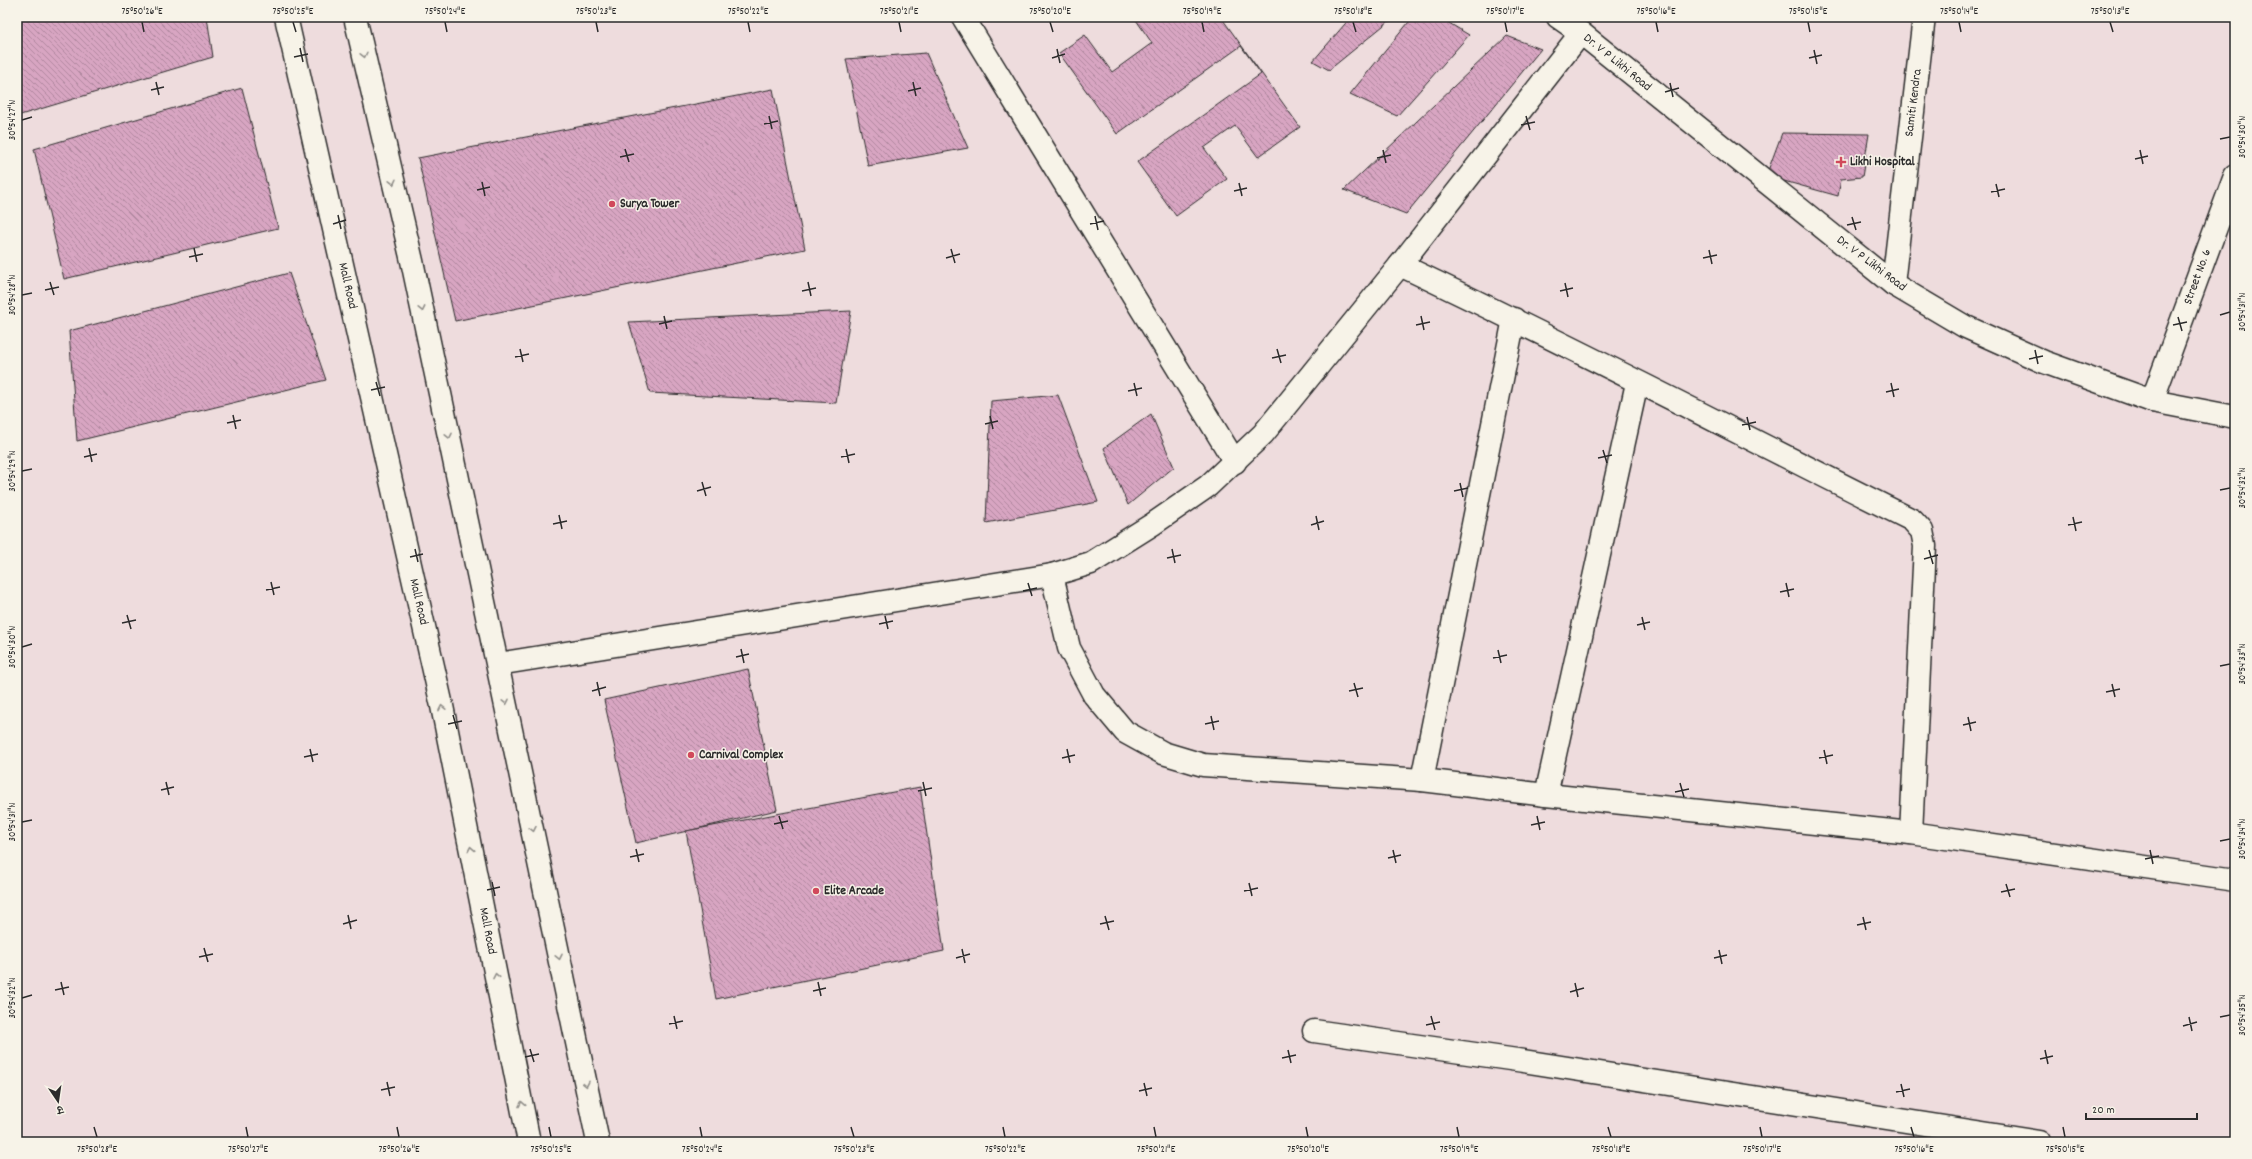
<svg xmlns="http://www.w3.org/2000/svg" width="2252" height="1159" viewBox="0 0 2252 1159" font-family="Dekko,'Playpen Sans Deva',sans-serif">
	<style>
		.building { fill: url(#building-back-hatch); stroke: #2b2b2b }
		.lines { fill: none; stroke-linecap: round; stroke-linejoin: round }
		.minor-casing { stroke: #2b2b2b; stroke-width: 25 }
		.secondary-casing { stroke: #2b2b2b; stroke-width: 25 }
		.minor { stroke: #f7f3e8; stroke-width: 22 }
		.secondary { stroke: #f7f3e8; stroke-width: 22 }
		.oneway { stroke: #918f8a }
		.ticks { fill: none; stroke: #2b2b2b; stroke-width: 1.5 }
		.poi-dot { fill: #d1495b; stroke: #f7f3e8; stroke-width: 1.5 }
		.labels { text-anchor: middle; dominant-baseline: central; stroke-width: 3; stroke-linejoin: round; paint-order: stroke }
		.street-label { font-size: 13px; fill: #2b2b2b; stroke: #f7f3e8 }
		.poi-label { font-size: 13px; font-weight: bold; fill: #2b2b2b; stroke: #f7f3e8; text-anchor: start }
		.neatline { fill: none; stroke: #2b2b2b; stroke-width: 1.5 }
		.ticks-label { font-size: 10px; text-anchor: middle; fill: #2b2b2b }
	</style>
	<defs>
		<pattern id="building-back-hatch" width="6" height="6" patternUnits="userSpaceOnUse"><rect width="6" height="6" fill="#d8a5c2"/><path d="M-1 5l2 2M0 0l6 6M5-1l2 2" fill="none" stroke="#af879e"/></pattern>
	</defs>
	<rect width="100%" height="100%" fill="#eedcdd"/>
	<filter id="ink" filterUnits="userSpaceOnUse"><feTurbulence type="fractalNoise" baseFrequency=".025" numOctaves="2"/><feDisplacementMap in="SourceGraphic" scale="8" xChannelSelector="R" yChannelSelector="G"/><feConvolveMatrix kernelMatrix="1 2 1 2 8 2 1 2 1" color-interpolation-filters="sRGB"/></filter>
	<g filter="url(#ink)">
		<g class="building">
			<polygon points="17,17 207,17 213,57 17,116"/>
			<polygon points="1134,17 1221,17 1300,127 1258,157 1235,126 1204,148 1227,179 1176,216 1137,162 1261,74 1241,46 1117,134 1059,53 1085,35 1112,72 1152,43"/>
			<polygon points="1351,17 1394,17 1329,70 1313,61"/>
			<polygon points="1413,17 1439,17 1469,35 1397,116 1350,94"/>
			<polygon points="1507,36 1541,49 1406,214 1344,190"/>
			<polygon points="926,53 968,148 868,166 846,59"/>
			<polygon points="242,88 278,228 64,279 34,149"/>
			<polygon points="773,89 805,249 455,321 418,158"/>
			<polygon points="1782,133 1869,134 1862,177 1841,179 1838,196 1766,176"/>
			<polygon points="289,273 326,380 77,441 69,331"/>
			<polygon points="851,311 836,403 650,393 629,322"/>
			<polygon points="1058,395 1098,502 986,523 991,401"/>
			<polygon points="1151,414 1174,467 1128,505 1104,448"/>
			<polygon points="748,669 777,810 636,843 604,700"/>
			<polygon points="920,787 944,951 716,999 686,831"/>
		</g>
		<g class="lines">
			<defs>
				<g id="minor">
					<polyline points="963,17 1235,462"/>
					<polyline points="1558,17 1581,33 1893,284 1964,326 2044,362 2152,401 2235,417"/>
					<path d="M1400,265c172,81 341,170 512,255l10,11 3,15 -14,287 324,47"/>
					<polyline points="1893,284 1924,17"/>
					<polyline points="1514,319 1422,780 1546,795 1911,833"/>
					<polyline points="2152,401 2235,176"/>
					<polyline points="1052,575 1069,648 1094,695 1125,732 1163,753 1203,765 1422,780"/>
					<polyline points="498,664 1052,575 1091,563 1153,524 1208,486 1263,434 1400,265 1581,33"/>
					<polyline points="1546,795 1637,383"/>
					<polyline points="1314,1031 1517,1060 2039,1142"/>
				</g>
				<g id="secondary">
					<polyline points="286,17 442,706 529,1142"/>
					<polyline points="355,17 412,261 598,1142"/>
				</g>
			</defs>
			<use href="#minor" class="minor-casing"/>
			<use href="#secondary" class="secondary-casing"/>
			<use href="#minor" class="minor"/>
			<use href="#secondary" class="secondary"/>
		</g>
		<defs><path id="oneway-chevron" d="M-2-3.5L2.5 0L-2 3.5" fill="none" stroke-width="1.6" stroke-linecap="round" stroke-linejoin="round"/></defs>
		<g class="oneway">
			<use href="#oneway-chevron" transform="translate(364 55) rotate(77)"/>
			<use href="#oneway-chevron" transform="translate(393 182) rotate(77)"/>
			<use href="#oneway-chevron" transform="translate(422 309) rotate(78)"/>
			<use href="#oneway-chevron" transform="translate(449 436) rotate(78)"/>
			<use href="#oneway-chevron" transform="translate(506 702) rotate(78)"/>
			<use href="#oneway-chevron" transform="translate(442 708) rotate(-102)"/>
			<use href="#oneway-chevron" transform="translate(533 829) rotate(78)"/>
			<use href="#oneway-chevron" transform="translate(471 849) rotate(-101)"/>
			<use href="#oneway-chevron" transform="translate(559 957) rotate(78)"/>
			<use href="#oneway-chevron" transform="translate(496 976) rotate(-101)"/>
			<use href="#oneway-chevron" transform="translate(586 1084) rotate(78)"/>
			<use href="#oneway-chevron" transform="translate(522 1104) rotate(-101)"/>
		</g>
	</g>
	<path class="ticks" d="M142,22l2,10M293,22l3,10M445,22l2,10M596,22l2,10M748,22l2,10M899,22l2,10M1050,22l3,10M1202,22l2,10M1353,22l3,10M1505,22l2,10M1656,22l2,10M1808,22l2,10M1959,22l2,10M2110,22l3,10M300,48l3,14M1057,49l3,14M1814,50l3,14M294,57l14,-3M1052,58l13,-4M1809,58l13,-3M156,82l3,13M913,82l3,14M1670,83l3,14M151,90l13,-3M908,91l13,-3M1665,92l14,-4M769,116l3,13M1526,116l4,14M22,120l10,-3M764,124l14,-3M1521,125l14,-3M2220,139l10,-2M625,149l4,13M1383,150l3,13M2140,150l3,14M620,157l14,-3M1377,158l14,-3M2135,159l13,-3M482,182l3,14M1239,183l3,13M1996,184l3,13M477,190l13,-3M1234,191l13,-3M1991,192l14,-3M338,215l3,14M1095,216l3,14M1852,217l4,13M333,224l13,-4M1090,224l14,-3M1847,225l14,-3M194,248l3,14M951,249l4,14M1709,250l3,14M189,257l14,-3M946,258l14,-4M1703,258l14,-3M50,282l4,13M808,282l3,14M1565,283l3,14M45,290l14,-3M802,291l14,-3M1560,291l13,-3M22,295l10,-2M2220,315l10,-3M664,316l3,13M1421,316l3,14M2178,317l4,14M659,324l13,-3M1416,325l14,-3M2173,325l14,-3M520,349l3,13M1277,349l4,14M2035,350l3,14M515,357l14,-3M1272,358l14,-3M2029,359l14,-3M376,382l4,14M1134,383l3,13M1891,383l3,14M371,390l14,-3M1128,391l14,-3M1886,392l13,-3M233,415l3,14M990,416l3,13M1747,417l3,13M227,423l14,-3M985,424l13,-3M1742,425l14,-3M89,448l3,14M846,449l3,14M1603,450l4,13M84,457l13,-3M841,457l14,-3M1598,458l14,-3M22,471l10,-2M702,482l4,14M1460,483l3,14M2220,490l10,-2M697,491l14,-4M1454,491l14,-3M559,515l3,14M1316,516l3,14M2073,517l3,14M553,524l14,-3M1311,525l13,-4M2068,525l14,-3M415,549l3,13M1172,549l3,14M1929,550l4,14M410,557l13,-3M1167,558l14,-3M1924,559l14,-4M271,582l3,13M1028,583l4,13M1786,583l3,14M266,590l14,-3M1023,591l14,-3M1780,592l14,-3M127,615l4,14M885,616l3,13M1642,617l3,13M122,623l14,-3M879,624l14,-3M1637,625l13,-3M22,647l10,-3M741,649l3,14M1498,650l3,13M736,657l13,-3M1493,658l14,-3M2220,666l10,-2M597,682l3,14M1354,683l4,14M2112,684l3,13M592,691l14,-4M1349,691l14,-3M2106,692l14,-3M453,715l4,14M1211,716l3,14M1968,717l3,14M448,724l14,-3M1205,724l14,-3M1963,725l13,-3M310,749l3,13M1067,749l3,14M1824,750l3,14M304,757l14,-3M1062,758l13,-3M1819,758l14,-3M166,782l3,13M923,782l3,14M1680,783l4,14M161,790l13,-3M918,791l14,-3M1675,792l14,-3M779,816l4,13M1537,816l3,14M22,822l10,-2M774,824l14,-3M1531,825l14,-3M2220,841l10,-2M636,849l3,13M1393,850l3,13M2150,850l3,14M630,857l14,-3M1388,858l13,-3M2145,859l14,-3M492,882l3,14M1249,883l3,13M2006,884l4,13M487,890l13,-3M1244,891l14,-3M2001,892l14,-3M348,915l3,14M1105,916l4,14M1863,917l3,13M343,924l14,-4M1100,924l14,-3M1857,925l14,-3M204,948l4,14M962,949l3,14M1719,950l3,14M199,957l14,-3M956,958l14,-4M1714,958l13,-3M61,982l3,13M818,982l3,14M1575,983l3,14M55,990l14,-3M813,991l13,-3M1570,992l14,-4M22,998l10,-3M674,1016l3,13M1431,1016l4,14M2189,1017l3,14M2220,1017l10,-2M669,1024l14,-3M1426,1025l14,-3M2183,1026l14,-4M530,1049l4,13M1288,1050l3,13M2045,1050l3,14M525,1057l14,-3M1282,1058l14,-3M2040,1059l13,-3M387,1082l3,14M1144,1083l3,13M1901,1084l3,13M381,1090l14,-3M1139,1091l13,-3M1896,1092l14,-3M94,1127l3,10M246,1127l2,10M397,1127l2,10M549,1127l2,10M700,1127l2,10M851,1127l3,10M1003,1127l2,10M1154,1127l2,10M1306,1127l2,10M1457,1127l2,10M1608,1127l3,10M1760,1127l2,10M1911,1127l3,10M2063,1127l2,10"/>
	<g class="poi-dot">
		<path d="M1839 156h4v4h4v4h-4v4h-4v-4h-4v-4h4z"/>
		<circle cx="612" cy="204" r="4"/>
		<circle cx="691" cy="755" r="4"/>
		<circle cx="816" cy="891" r="4"/>
	</g>
	<g class="labels">
		<g class="street-label">
			<text transform="translate(1617 63) rotate(39)">Dr. V P Likhi Road</text>
			<text transform="translate(1914 103) rotate(-83)">Samiti Kendra</text>
			<text transform="translate(1871 264) rotate(37)">Dr. V P Likhi Road</text>
			<text transform="translate(2198 277) rotate(-70)">Street No. 6</text>
			<text transform="translate(347 286) rotate(77)">Mall Road</text>
			<text transform="translate(418 602) rotate(77)">Mall Road</text>
			<text transform="translate(487 931) rotate(79)">Mall Road</text>
		</g>
		<g class="poi-label">
			<text x="1850" y="162">Likhi Hospital</text>
			<text x="620" y="204">Surya Tower</text>
			<text x="699" y="755">Carnival Complex</text>
			<text x="824" y="891">Elite Arcade</text>
		</g>
	</g>
	<rect width="2252" height="1159" fill="none" stroke="#f7f3e8" stroke-width="44"/>
	<g transform="translate(58 1101) rotate(167)" stroke="#f7f3e8" stroke-width="3" paint-order="stroke">
	<path d="M0-3L7 15L0 10L-7 15Z" fill="#2b2b2b"/>
	<text y="-6" font-size="11" font-weight="bold" text-anchor="middle" fill="#2b2b2b">उ</text>
	</g>
	<path d="M2086 1113v6h111v-6" fill="none" stroke="#2b2b2b" stroke-width="2"/>
	<text x="2092" y="1113" font-size="12" fill="#2b2b2b" stroke="#f7f3e8" stroke-width="3" paint-order="stroke">20 m</text>
	<rect x="22" y="22" width="2208" height="1115" class="neatline"/>
	<g class="ticks-label">
		<text x="142" y="14">75°50'26"E</text>
		<text x="293" y="14">75°50'25"E</text>
		<text x="445" y="14">75°50'24"E</text>
		<text x="596" y="14">75°50'23"E</text>
		<text x="748" y="14">75°50'22"E</text>
		<text x="899" y="14">75°50'21"E</text>
		<text x="1050" y="14">75°50'20"E</text>
		<text x="1202" y="14">75°50'19"E</text>
		<text x="1353" y="14">75°50'18"E</text>
		<text x="1505" y="14">75°50'17"E</text>
		<text x="1656" y="14">75°50'16"E</text>
		<text x="1808" y="14">75°50'15"E</text>
		<text x="1959" y="14">75°50'14"E</text>
		<text x="2110" y="14">75°50'13"E</text>
		<text transform="translate(11 120) rotate(-90)" y="4">30°54'27"N</text>
		<text transform="translate(2241 137) rotate(-90)" y="4">30°54'30"N</text>
		<text transform="translate(11 295) rotate(-90)" y="4">30°54'28"N</text>
		<text transform="translate(2241 312) rotate(-90)" y="4">30°54'31"N</text>
		<text transform="translate(11 471) rotate(-90)" y="4">30°54'29"N</text>
		<text transform="translate(2241 488) rotate(-90)" y="4">30°54'32"N</text>
		<text transform="translate(11 647) rotate(-90)" y="4">30°54'30"N</text>
		<text transform="translate(2241 664) rotate(-90)" y="4">30°54'33"N</text>
		<text transform="translate(11 822) rotate(-90)" y="4">30°54'31"N</text>
		<text transform="translate(2241 839) rotate(-90)" y="4">30°54'34"N</text>
		<text transform="translate(11 998) rotate(-90)" y="4">30°54'32"N</text>
		<text transform="translate(2241 1015) rotate(-90)" y="4">30°54'35"N</text>
		<text x="97" y="1152">75°50'28"E</text>
		<text x="248" y="1152">75°50'27"E</text>
		<text x="399" y="1152">75°50'26"E</text>
		<text x="551" y="1152">75°50'25"E</text>
		<text x="702" y="1152">75°50'24"E</text>
		<text x="854" y="1152">75°50'23"E</text>
		<text x="1005" y="1152">75°50'22"E</text>
		<text x="1156" y="1152">75°50'21"E</text>
		<text x="1308" y="1152">75°50'20"E</text>
		<text x="1459" y="1152">75°50'19"E</text>
		<text x="1611" y="1152">75°50'18"E</text>
		<text x="1762" y="1152">75°50'17"E</text>
		<text x="1914" y="1152">75°50'16"E</text>
		<text x="2065" y="1152">75°50'15"E</text>
	</g>
</svg>
